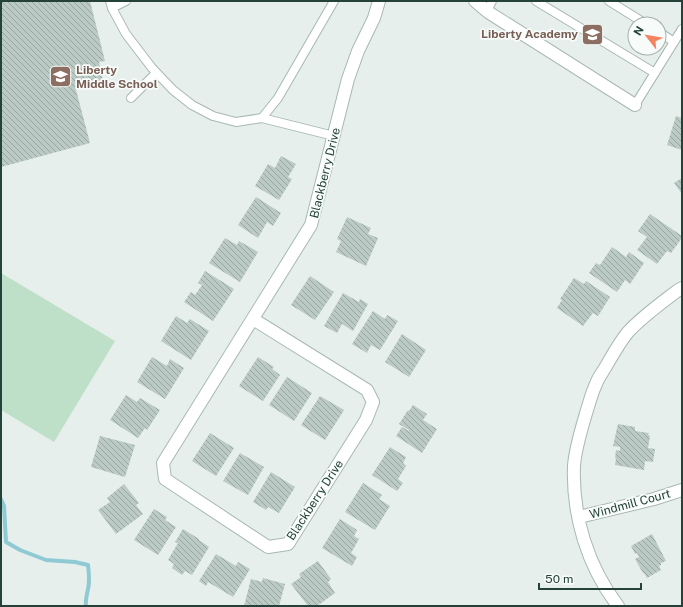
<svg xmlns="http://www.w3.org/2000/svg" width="683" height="607" viewBox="0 0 683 607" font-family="'Public Sans',sans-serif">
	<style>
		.garden { fill: #bfe0c8 }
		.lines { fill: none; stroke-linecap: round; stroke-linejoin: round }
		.stream { stroke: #8ec9d4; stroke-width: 4 }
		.building { fill: url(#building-back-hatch) }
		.lane-casing { stroke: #a8b8b2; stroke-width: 10 }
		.street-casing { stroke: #a8b8b2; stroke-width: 14 }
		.lane { stroke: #fff; stroke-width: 8 }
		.street { stroke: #fff; stroke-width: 12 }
		.labels { text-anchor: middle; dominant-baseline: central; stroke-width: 3.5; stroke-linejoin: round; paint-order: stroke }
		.education-label { font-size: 12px; font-weight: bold; fill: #785e54; stroke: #f7fbf9; text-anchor: end }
		.street-label { font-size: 12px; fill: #24423a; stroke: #f7fbf9 }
	</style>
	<defs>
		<pattern id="building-back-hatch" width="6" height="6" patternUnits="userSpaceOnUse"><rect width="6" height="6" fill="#bbcac4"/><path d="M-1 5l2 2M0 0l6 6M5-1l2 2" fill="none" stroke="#98a6a0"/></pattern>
	</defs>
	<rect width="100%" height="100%" fill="#e6efeb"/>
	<polygon class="garden" points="1,273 115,341 54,442 1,410"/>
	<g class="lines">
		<path class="stream" d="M1,499l3,7 2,36 14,8 26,10 29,2 13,3c1,8 2,16 0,24 -1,6 -3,11 -2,17"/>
	</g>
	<g class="building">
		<polygon points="1,1 90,1 105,61 99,62 103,81 76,90 90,143 1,167"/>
		<polygon points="676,116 682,118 682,150 667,145"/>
		<polygon points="281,156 296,164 288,177 292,179 279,200 255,186 268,164 275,168"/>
		<polygon points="682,178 682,194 674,183"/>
		<polygon points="256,197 281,213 273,226 267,222 258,238 238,225"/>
		<polygon points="650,214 682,236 682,238 671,253 667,251 657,264 637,250 647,237 638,231"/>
		<polygon points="347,217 371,228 368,234 378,238 366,266 336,252 341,241 337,239"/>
		<polygon points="225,238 237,245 239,241 258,252 240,282 209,263"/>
		<polygon points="612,247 626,257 629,252 644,263 630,284 625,280 617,292 589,273 596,263 600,265"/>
		<polygon points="205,271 234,289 213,321 184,302 191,292 195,295 202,285 198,283"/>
		<polygon points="310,276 334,292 315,320 291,305"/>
		<polygon points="574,278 584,284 586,281 610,297 598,316 593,313 583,326 557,308 562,300 560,299"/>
		<polygon points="343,293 359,302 360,299 368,304 353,331 342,324 337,333 324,326"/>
		<polygon points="373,311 385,319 387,315 398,321 380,350 371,345 367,353 352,344"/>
		<polygon points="176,316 187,323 190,319 209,331 191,360 161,341"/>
		<polygon points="402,334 426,350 409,377 385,362"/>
		<polygon points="152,357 167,366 170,359 184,368 165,399 137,382"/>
		<polygon points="258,357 274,367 272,369 280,375 263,401 239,386"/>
		<polygon points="287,377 312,393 294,421 269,405"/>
		<polygon points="126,395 137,402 140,398 160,410 147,430 145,428 138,438 110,420"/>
		<polygon points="320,396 344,410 325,440 301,425"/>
		<polygon points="413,405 427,414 423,420 437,429 422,453 396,436 402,427 409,431 409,430 399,424 408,410 409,411"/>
		<polygon points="618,424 635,427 635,431 649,433 648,435 650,436 648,448 655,449 653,462 645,461 644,470 615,465 616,458 615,458 616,450 620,451 620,447 613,446"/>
		<polygon points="210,433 234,448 216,476 192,461"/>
		<polygon points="100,436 135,445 125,477 91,467"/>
		<polygon points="390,447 406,457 403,463 406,466 398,479 403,483 397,491 372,475"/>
		<polygon points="240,453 264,467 248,495 223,481"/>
		<polygon points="271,472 295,487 279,513 268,507 266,510 253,502"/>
		<polygon points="363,483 382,495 379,499 390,506 375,530 345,512"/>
		<polygon points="124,484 139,503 136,505 143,514 116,534 98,510 110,502 107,498"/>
		<polygon points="154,509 167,517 165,520 176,527 158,555 134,540"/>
		<polygon points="340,519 357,530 354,536 359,539 351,553 357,557 352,566 322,548"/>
		<polygon points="183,529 199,539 199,540 209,547 192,575 185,571 182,575 172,568 174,564 168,560 178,543 175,542"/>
		<polygon points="652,534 666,561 661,563 661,565 659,566 661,570 647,578 644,573 643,573 635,559 639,557 637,553 635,554 631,546"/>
		<polygon points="216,554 236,566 238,562 250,569 233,597 208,582 206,586 199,581"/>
		<polygon points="318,561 331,579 328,582 335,593 317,606 308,606 291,584 301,577 299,574"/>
		<polygon points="263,578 285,584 279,606 275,605 275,606 244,606 251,579 262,582"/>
	</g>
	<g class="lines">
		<defs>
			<g id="lane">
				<polyline points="110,1 112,8 126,34 152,68 173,90 192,105 213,116 236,122 262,118 334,136"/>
				<polyline points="536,1 655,73"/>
				<polyline points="609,1 646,24"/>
				<polyline points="112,8 126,1"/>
				<polyline points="487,11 492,1"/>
				<polyline points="659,32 674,42"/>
				<polyline points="131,98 156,73"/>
				<polyline points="635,105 682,29"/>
				<polyline points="262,118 278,98 334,1"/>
			</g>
			<g id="street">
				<polyline points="475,1 488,12 635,105"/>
				<polyline points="253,319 367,390 373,402 366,420 288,544 268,547 165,479 163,463 311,225 348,79 358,51 374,18 379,1"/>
				<polyline points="579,517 654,499 682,490"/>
				<path d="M618,606c-30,-39 -46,-90 -44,-140 1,-17 8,-39 13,-56 3,-9 5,-18 9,-26 2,-6 6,-11 9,-16 7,-12 14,-25 23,-36 15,-16 32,-28 49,-41l5,-3"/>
			</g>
		</defs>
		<use href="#lane" class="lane-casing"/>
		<use href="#street" class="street-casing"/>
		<use href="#lane" class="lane"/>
		<use href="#street" class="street"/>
	</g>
	<defs>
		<symbol id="school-square" viewBox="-11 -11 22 22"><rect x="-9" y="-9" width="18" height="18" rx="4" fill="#8d6e63" stroke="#f7fbf9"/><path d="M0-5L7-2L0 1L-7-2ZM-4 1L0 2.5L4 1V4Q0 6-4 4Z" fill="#fff"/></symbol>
	</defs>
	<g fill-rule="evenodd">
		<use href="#school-square" x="580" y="22" width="25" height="25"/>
		<use href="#school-square" x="48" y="64" width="25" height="25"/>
	</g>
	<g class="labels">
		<g class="education-label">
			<text x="578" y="34">Liberty Academy</text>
			<text x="76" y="70" text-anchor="start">Liberty<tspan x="76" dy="14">Middle School</tspan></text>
		</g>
		<g class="street-label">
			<text transform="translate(325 173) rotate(-76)">Blackberry Drive</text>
			<text transform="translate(315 500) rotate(-57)">Blackberry Drive</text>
			<text transform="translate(630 504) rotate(-15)">Windmill Court</text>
		</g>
	</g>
	<rect width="683" height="607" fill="none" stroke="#24423a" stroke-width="4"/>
	<g transform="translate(647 36) rotate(301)"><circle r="19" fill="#f7fbf9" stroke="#a3b1ad"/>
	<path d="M0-3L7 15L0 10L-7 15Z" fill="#f4845f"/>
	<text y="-6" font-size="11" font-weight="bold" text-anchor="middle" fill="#24423a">N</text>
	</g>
	<path d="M539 583v6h102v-6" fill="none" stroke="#24423a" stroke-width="2"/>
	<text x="545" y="583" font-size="12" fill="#24423a" stroke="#f7fbf9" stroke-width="3" paint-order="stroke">50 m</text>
</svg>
